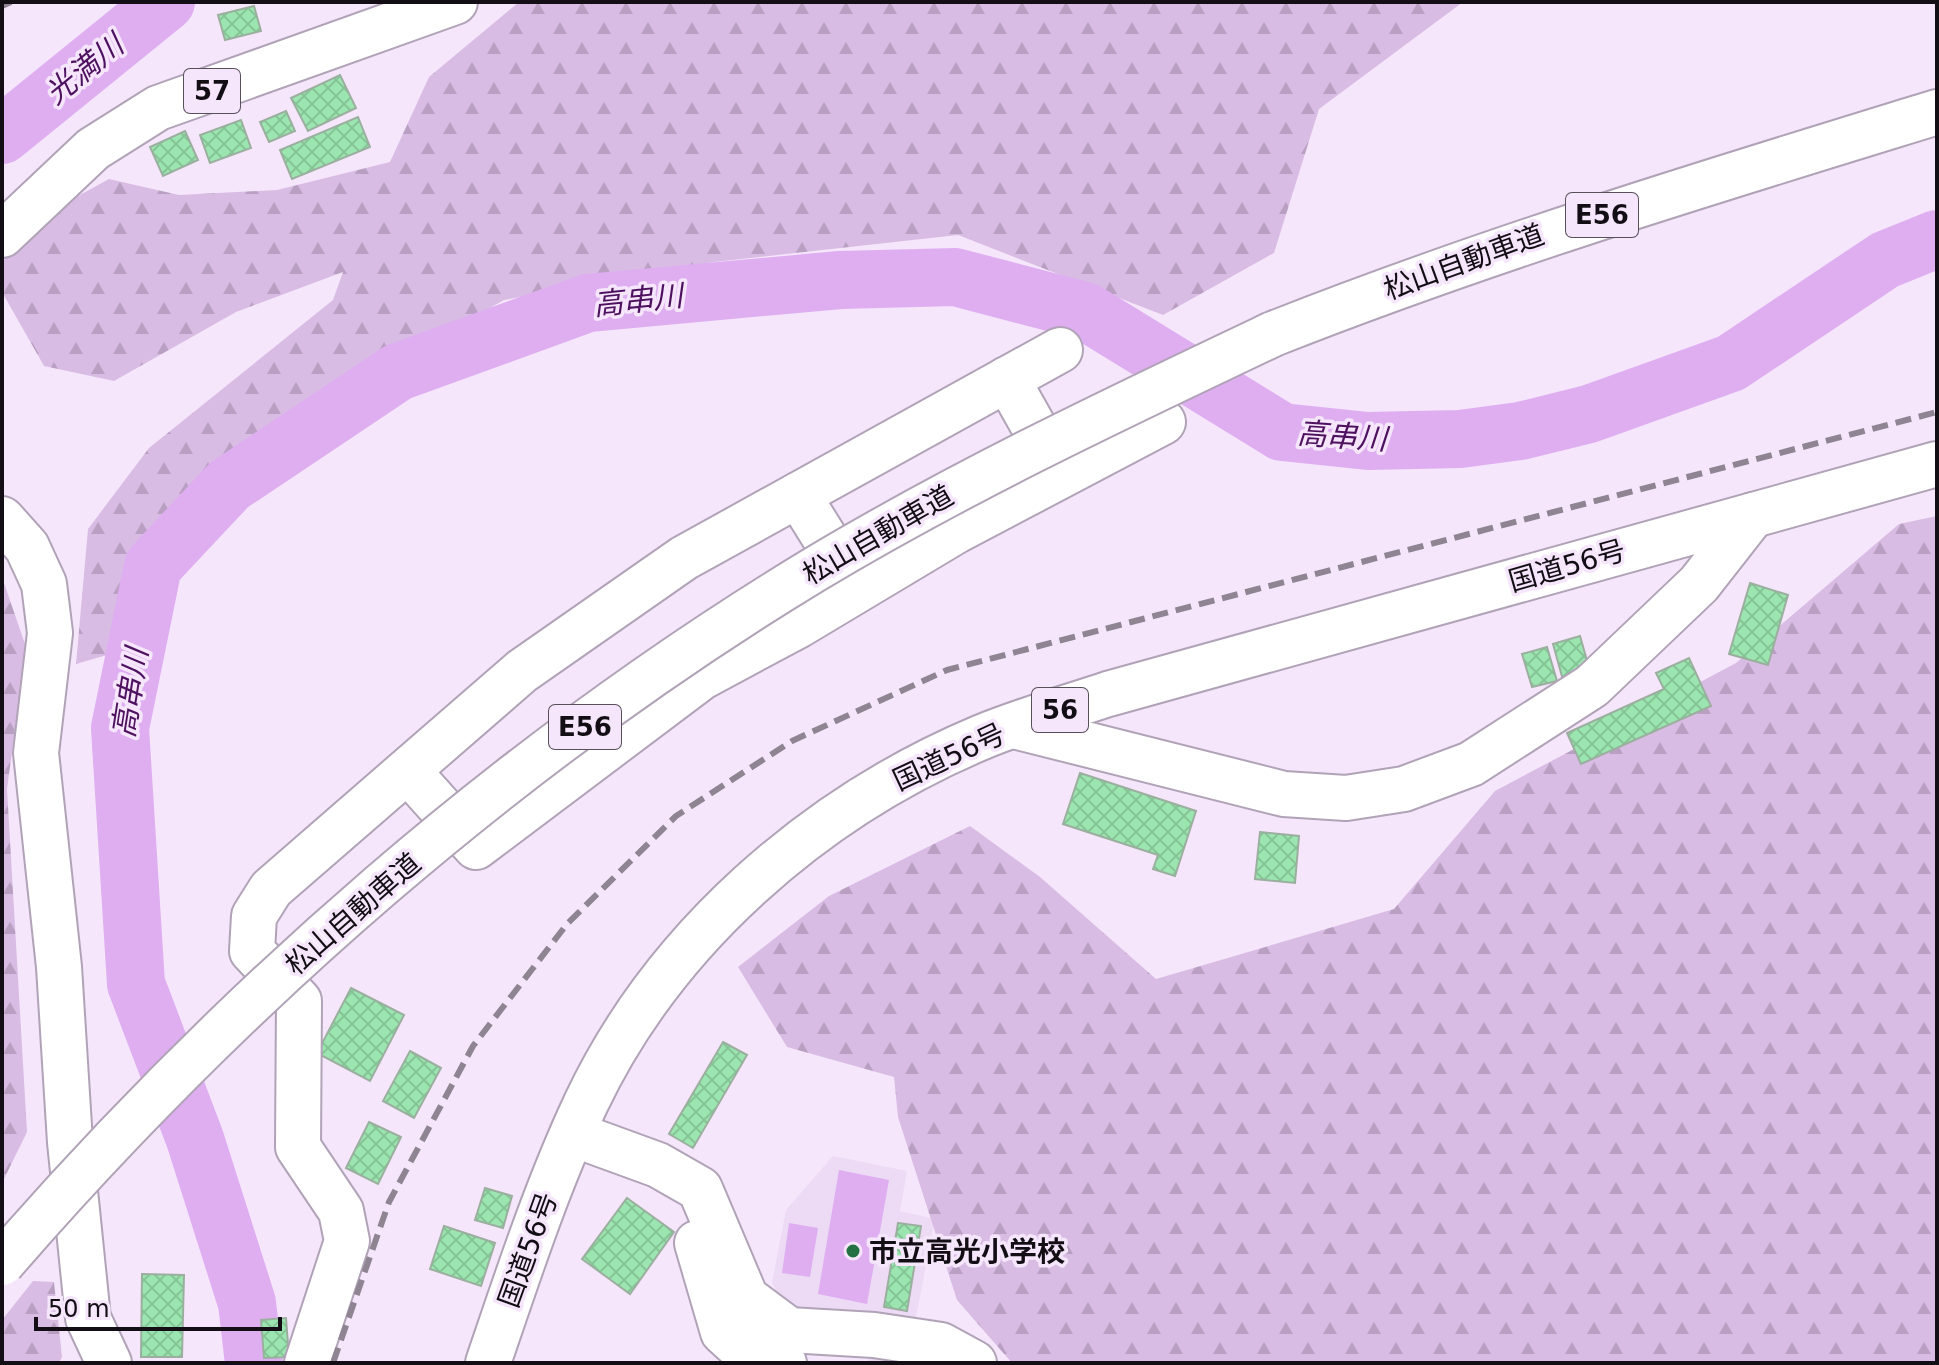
<svg xmlns="http://www.w3.org/2000/svg" width="1939" height="1365" viewBox="0 0 1939 1365" font-family="'DejaVu Sans','Noto Sans JP',sans-serif">
	<style>
		.built { fill: #eddaf5 }
		.forest { fill: url(#forest-firs) }
		.water { fill: #deaef1 }
		.lines { fill: none; stroke-linecap: round; stroke-linejoin: round }
		.river { stroke: #deaef1; stroke-width: 58 }
		.building { fill: url(#building-cross-hatch); stroke: #9baf9f; stroke-width: 2 }
		.minor-casing { stroke: #b1a3b7; stroke-width: 48 }
		.major-casing { stroke: #b1a3b7; stroke-width: 48 }
		.highway-casing { stroke: #b1a3b7; stroke-width: 48 }
		.minor { stroke: #fff; stroke-width: 44 }
		.major { stroke: #fff; stroke-width: 44 }
		.highway { stroke: #fff; stroke-width: 44 }
		.rail { stroke: #8e8492; stroke-width: 6; stroke-dasharray: 16 8; stroke-linecap: butt }
		.highway-bridge-casing { stroke: #b1a3b7; stroke-width: 48; stroke-linecap: butt }
		.highway-bridge { stroke: #fff; stroke-width: 44 }
		.poi-dot { fill: #237040; stroke: #f5e6fb; stroke-width: 3 }
		.labels { text-anchor: middle; dominant-baseline: central; stroke-width: 7; stroke-linejoin: round; paint-order: stroke }
		.shield { fill: #f5e6fb; stroke: #574f5a; stroke-width: 2 }
		.shield-label { font-size: 26px; font-weight: bold; fill: #130e15 }
		.street-label { font-size: 28px; fill: #130e15; stroke: #f5e6fb }
		.poi-label { font-size: 28px; font-weight: bold; fill: #130e15; stroke: #f5e6fb; text-anchor: start }
		.water-label { font-size: 30px; font-style: italic; fill: #4d115f; stroke: #f5e6fb }
	</style>
	<defs>
		<pattern id="forest-firs" width="22" height="20" patternUnits="userSpaceOnUse" patternTransform="scale(2)"><rect width="22" height="20" fill="#d9bce4"/><path d="M5 1l3.5 6h-7zM16 11l3.5 6h-7z" fill="#b9a0c3"/></pattern>
		<pattern id="building-cross-hatch" width="8" height="8" patternUnits="userSpaceOnUse" patternTransform="scale(2)"><rect width="8" height="8" fill="#9be6b0"/><path d="M0 0l8 8M0 8l8-8" fill="none" stroke="#85c496"/></pattern>
	</defs>
	<rect width="100%" height="100%" fill="#f5e6fb"/>
	<polygon class="built" points="833,1156 907,1171 900,1211 935,1219 914,1327 943,1363 869,1363 865,1325 785,1308 772,1283 786,1210"/>
	<g class="forest">
		<polygon points="519,2 1463,2 1319,109 1274,253 1163,315 958,235 714,262 504,300 345,390 229,470 135,594 107,655 76,664 88,529 149,448 333,300 343,272 236,312 114,381 44,366 2,292 2,262 58,207 109,179 179,195 277,190 390,162 429,77"/>
		<polygon points="1937,516 1937,1363 1012,1363 957,1300 898,1117 894,1077 787,1047 738,967 829,896 970,826 1040,877 1156,979 1394,909 1495,791 1736,663 1899,524"/>
		<polygon points="2,577 26,647 7,789 27,1132 2,1183"/>
		<polygon points="33,1281 54,1282 62,1357 59,1363 2,1363 2,1320"/>
	</g>
	<g class="water">
		<polygon points="839,1170 889,1180 867,1304 818,1294"/>
		<polygon points="789,1223 818,1228 810,1277 782,1273"/>
	</g>
	<g class="lines">
		<g class="river">
			<polyline points="2,135 166,2"/>
			<polyline points="254,1363 247,1303 195,1139 136,984 120,728 153,566 229,485 398,372 588,303 840,280 955,277 1085,311 1282,432 1368,441 1460,439 1520,431 1589,414 1731,363 1885,260 1937,239"/>
		</g>
	</g>
	<g class="building">
		<polygon points="254,6 261,31 225,40 218,15"/>
		<polygon points="340,75 356,108 308,131 291,98"/>
		<polygon points="286,111 295,131 269,142 260,122"/>
		<polygon points="358,117 370,147 292,179 280,150"/>
		<polygon points="241,120 251,148 210,163 200,135"/>
		<polygon points="185,131 198,160 163,176 150,147"/>
		<polygon points="1750,583 1788,595 1768,665 1729,654"/>
		<polygon points="1580,636 1590,671 1563,680 1553,644"/>
		<polygon points="1547,647 1557,681 1532,687 1522,654"/>
		<polygon points="1689,658 1711,706 1581,764 1567,733 1664,689 1656,673"/>
		<polygon points="1080,773 1196,811 1175,876 1153,869 1158,855 1063,824"/>
		<polygon points="1260,832 1299,836 1295,883 1255,879"/>
		<polygon points="351,988 404,1015 370,1081 317,1053"/>
		<polygon points="723,1042 747,1055 693,1148 669,1134"/>
		<polygon points="410,1051 441,1068 414,1118 383,1101"/>
		<polygon points="369,1122 401,1137 378,1184 346,1168"/>
		<polygon points="485,1188 512,1196 503,1228 475,1220"/>
		<polygon points="627,1198 674,1232 630,1294 582,1259"/>
		<polygon points="898,1223 921,1226 907,1311 884,1307"/>
		<polygon points="444,1226 495,1243 481,1286 430,1269"/>
		<polygon points="142,1274 184,1275 182,1357 141,1357"/>
		<polygon points="286,1318 289,1357 264,1358 261,1320"/>
	</g>
	<g class="lines">
		<defs>
			<g id="minor">
				<polyline points="1007,379 1061,475"/>
				<polyline points="798,495 856,588"/>
				<polyline points="2,519 27,547 44,584 50,633 36,753 59,967 70,1142 88,1318 109,1363"/>
				<polyline points="1014,726 1284,794 1346,798 1404,789 1471,764 1592,686 1699,584 1753,515"/>
				<polyline points="408,771 476,847 702,677 799,625 956,531 1163,422"/>
				<polyline points="573,1134 658,1165 700,1189 746,1298 789,1330 874,1335 941,1345 974,1363"/>
				<polyline points="697,1243 723,1332 746,1353 784,1363"/>
				<polyline points="307,1363 347,1241 341,1211 298,1147 299,1001 252,951 254,916 271,889 522,671 684,558 1060,350"/>
			</g>
			<polyline id="major" points="2,235 93,149 158,108 455,2"/>
			<g id="highway">
				<path d="M1273,334c218,-86 440,-153 664,-222"/>
				<path d="M488,1363c30,-88 59,-177 98,-260 78,-165 229,-296 396,-366 41,-17 84,-29 126,-43l829,-230"/>
			</g>
		</defs>
		<use href="#minor" class="minor-casing"/>
		<use href="#major" class="major-casing"/>
		<use href="#highway" class="highway-casing"/>
		<use href="#minor" class="minor"/>
		<use href="#major" class="major"/>
		<use href="#highway" class="highway"/>
		<g class="rail">
			<polyline points="2,6 11,2"/>
			<polyline points="333,1363 389,1202 473,1046 567,924 676,816 792,741 947,670 1937,412"/>
		</g>
		<defs>
			<path id="highway-bridge" d="M2,1263c232,-267 507,-508 810,-692 148,-89 305,-163 461,-237"/>
		</defs>
		<use href="#highway-bridge" class="highway-bridge-casing"/>
		<use href="#highway-bridge" class="highway-bridge"/>
	</g>
	<circle class="poi-dot" cx="853" cy="1251" r="8"/>
	<g class="labels">
		<g class="shield">
			<rect x="184" y="69" width="56" height="44" rx="6"/>
			<rect x="1566" y="193" width="72" height="44" rx="6"/>
			<rect x="1032" y="688" width="56" height="44" rx="6"/>
			<rect x="549" y="705" width="72" height="44" rx="6"/>
		</g>
		<g class="shield-label">
			<text x="212" y="91">57</text>
			<text x="1602" y="215">E56</text>
			<text x="1060" y="710">56</text>
			<text x="585" y="727">E56</text>
		</g>
		<g class="street-label">
			<text transform="translate(1464 262) rotate(-20)">松山自動車道</text>
			<text transform="translate(878 535) rotate(-30)">松山自動車道</text>
			<text transform="translate(1567 566) rotate(-16)">国道56号</text>
			<text transform="translate(949 757) rotate(-25)">国道56号</text>
			<text transform="translate(353 914) rotate(-41)">松山自動車道</text>
			<text transform="translate(528 1250) rotate(-70)">国道56号</text>
		</g>
		<g class="poi-label">
			<text x="869" y="1251">市立高光小学校</text>
		</g>
		<g class="water-label">
			<text transform="translate(84 69) rotate(-39)">光満川</text>
			<text transform="translate(638 300) rotate(-6)">高串川</text>
			<text transform="translate(1342 436) rotate(4)">高串川</text>
			<text transform="translate(130 693) rotate(-81)">高串川</text>
		</g>
	</g>
	<rect width="1939" height="1365" fill="none" stroke="#130e15" stroke-width="8"/>
	<path d="M36 1317v12h244v-12" fill="none" stroke="#130e15" stroke-width="4"/>
	<text x="48" y="1317" font-size="24" fill="#130e15" stroke="#f5e6fb" stroke-width="6" paint-order="stroke">50 m</text>
</svg>
